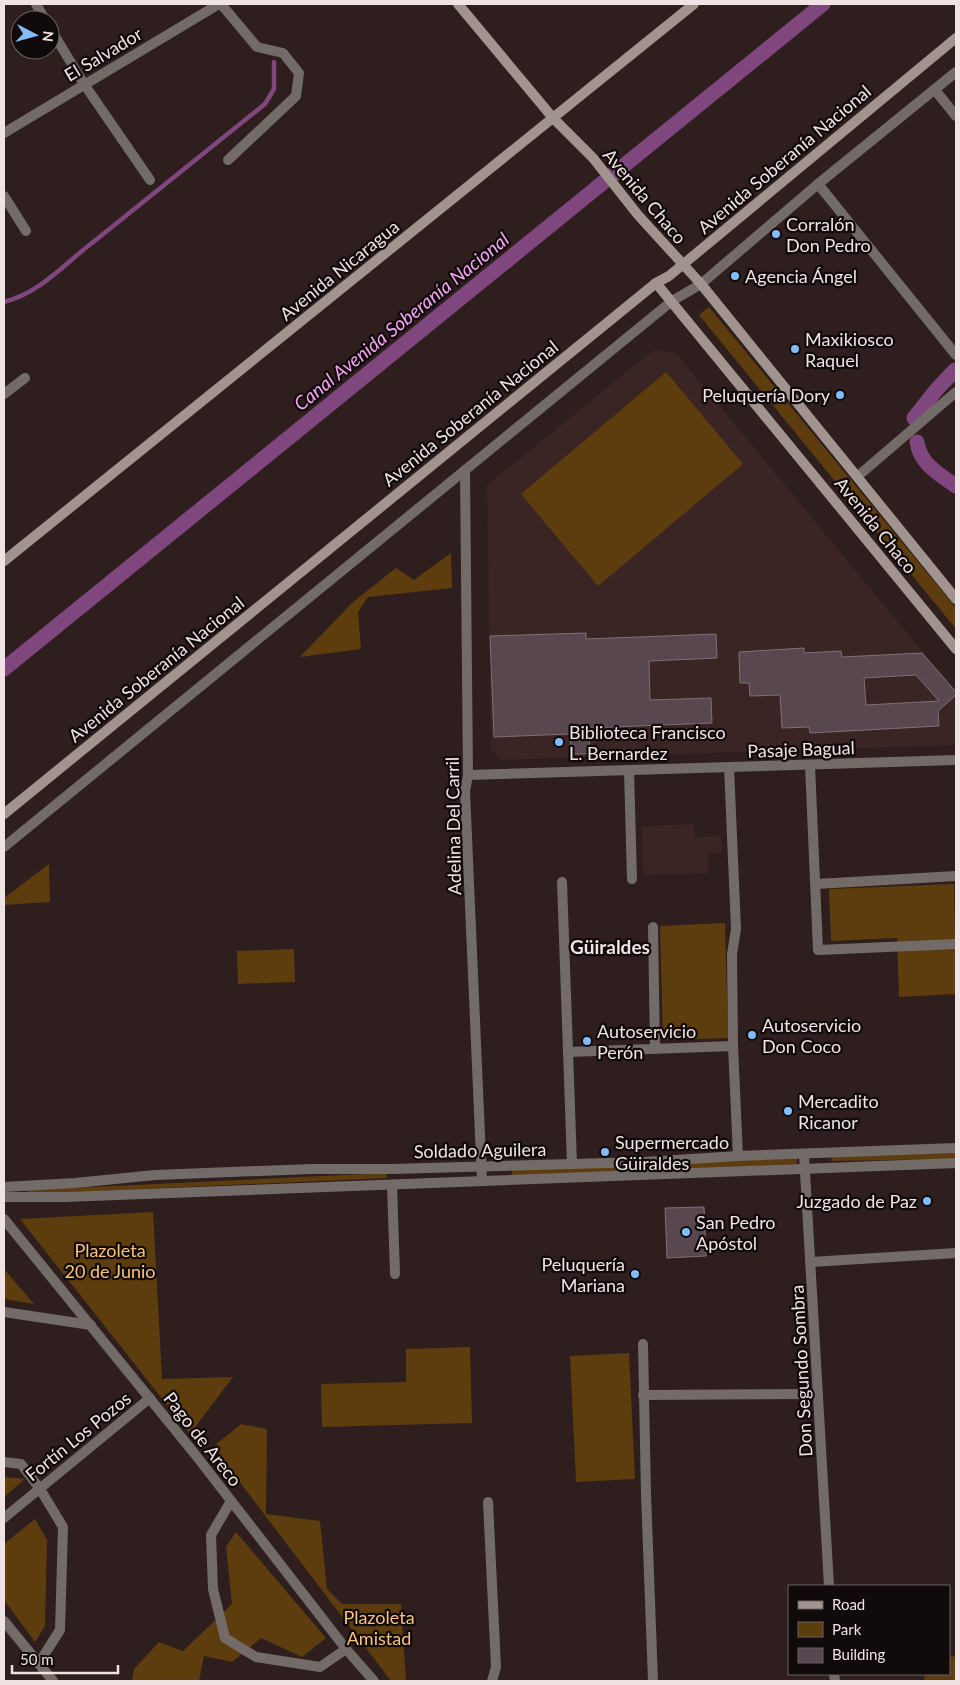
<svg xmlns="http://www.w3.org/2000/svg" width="960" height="1685" viewBox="0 0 960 1685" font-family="Lato,sans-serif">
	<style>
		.built { fill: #3b2424 }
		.green { fill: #5d3d0e }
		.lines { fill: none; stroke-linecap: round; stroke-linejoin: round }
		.stream { stroke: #7f477d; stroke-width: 4.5 }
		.canal { stroke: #7f477d; stroke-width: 15 }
		.building { fill: #58474e; stroke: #826f76; fill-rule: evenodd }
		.minor { stroke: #736b67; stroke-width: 10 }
		.tertiary { stroke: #736b67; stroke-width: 10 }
		.secondary { stroke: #a1948e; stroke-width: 10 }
		.poi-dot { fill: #82bcfa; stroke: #110a0a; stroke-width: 2 }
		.labels { text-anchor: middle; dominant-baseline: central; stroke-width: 4.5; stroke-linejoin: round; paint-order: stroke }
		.street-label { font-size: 18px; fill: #efe3e3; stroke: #110a0a }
		.poi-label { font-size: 18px; fill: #efe3e3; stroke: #110a0a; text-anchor: start }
		.park-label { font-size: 18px; fill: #fbc27b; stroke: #110a0a }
		.water-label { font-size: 19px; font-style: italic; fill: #f5a4f2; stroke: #110a0a }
		.neighbourhood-label { font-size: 19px; font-weight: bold; fill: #efe3e3; stroke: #110a0a }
	</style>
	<rect width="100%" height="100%" fill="#2e1e1e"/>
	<g class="built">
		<polygon points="653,350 676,353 956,692 956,745 501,760 491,750 487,485"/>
		<polygon points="694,824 695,837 721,836 722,853 708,853 708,873 643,875 642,826"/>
	</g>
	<g class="green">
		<polygon points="709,307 956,608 956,629 699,315"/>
		<polygon points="666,372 743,464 598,586 521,494"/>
		<polygon points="451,553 452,588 368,597 358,612 361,649 300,657 353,602 396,568 414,580"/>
		<polygon points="49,864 50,902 4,905 4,898"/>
		<polygon points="954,884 956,994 899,997 897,938 831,941 829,889"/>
		<polygon points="725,923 728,1038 663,1040 660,926"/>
		<polygon points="294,949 295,982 238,984 237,951"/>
		<polygon points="956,1153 956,1159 831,1161 832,1156"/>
		<polygon points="797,1156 797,1164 648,1170 648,1165"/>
		<polygon points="625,1167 625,1172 512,1175 512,1169"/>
		<polygon points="386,1173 387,1178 28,1194 28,1190"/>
		<polygon points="153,1212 162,1379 233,1377 190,1434 20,1219"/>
		<polygon points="4,1269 34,1304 4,1299"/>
		<polygon points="470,1347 472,1423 322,1427 321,1384 406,1382 406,1349"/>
		<polygon points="629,1353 635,1479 576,1482 570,1356"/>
		<polygon points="241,1424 267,1429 266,1514 320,1521 327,1589 342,1604 401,1604 406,1681 391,1681 213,1447"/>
		<polygon points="4,1477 25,1479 4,1497"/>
		<polygon points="35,1519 47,1540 45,1626 35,1642 4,1600 4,1544"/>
		<polygon points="236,1532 326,1638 302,1657 261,1638 232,1662 204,1656 199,1681 132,1681 134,1669 159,1642 183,1651 232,1604 226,1547"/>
		<polygon points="956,1656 956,1681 924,1681 925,1674 949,1674 949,1657"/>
	</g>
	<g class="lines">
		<path class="stream" d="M4,302c37,-10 59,-37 88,-59 58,-46 115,-93 173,-139l9,-15v-27"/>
		<g class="canal">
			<polyline points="914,418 937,389 955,370"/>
			<path d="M917,442c3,22 22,32 39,44"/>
			<polyline points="4,669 823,4"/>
		</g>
	</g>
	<g class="building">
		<polygon points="586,633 586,639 716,634 717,658 649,661 650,700 711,698 712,723 589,728 590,754 571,754 570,734 494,737 490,636"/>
		<path d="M804,648v5l37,-2 1,6 80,-4 34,39v3l-18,16 1,15 -129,7 -1,-6 -27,1 -2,-33 -30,1 -1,-13h-9l-1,-31zM916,675l23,26 -73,4 -2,-27z"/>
		<polygon points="704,1207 706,1256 667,1258 665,1208"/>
	</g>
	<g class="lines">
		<g class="minor">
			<polyline points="36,4 45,20"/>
			<polyline points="221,4 257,47 283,53 299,73 296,96 228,160"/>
			<polyline points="50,28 84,84 150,180"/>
			<polyline points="935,90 956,116"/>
			<polyline points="4,133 219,4"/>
			<polyline points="818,184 956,355"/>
			<polyline points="4,196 26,231"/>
			<polyline points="4,394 25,378"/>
			<polyline points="465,470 468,775 465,791 482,1181"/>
			<polyline points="858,476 956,392"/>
			<polyline points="810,765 818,950 956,944"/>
			<polyline points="729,767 736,929 732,954 733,1046 738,1156"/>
			<polyline points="629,770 632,879"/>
			<polyline points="468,775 956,760"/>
			<polyline points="562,882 572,1164"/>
			<polyline points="816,884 956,876"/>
			<polyline points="653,927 655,1049"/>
			<polyline points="568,1052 733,1046"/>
			<polyline points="804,1155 829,1586"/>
			<polyline points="392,1185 395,1274"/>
			<polyline points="811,1262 956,1253"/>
			<polyline points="4,1312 91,1325"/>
			<polyline points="643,1344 646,1494 653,1681"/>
			<polyline points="643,1395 818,1394"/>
			<polyline points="4,1462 21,1464 40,1489 63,1527 60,1630 39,1663"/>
			<polyline points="231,1501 211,1535 213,1589 225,1638 256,1657 320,1667 346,1649"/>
			<polyline points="488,1502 496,1667 492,1681"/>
			<polyline points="4,1518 150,1398"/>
			<polyline points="4,1621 53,1681"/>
			<polyline points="834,1674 835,1681"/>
		</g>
		<g class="tertiary">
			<polyline points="4,847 672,301 701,284 818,184 956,72"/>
			<polyline points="4,1187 75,1183 155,1175 311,1169 392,1169 644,1162 738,1156 956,1148"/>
			<polyline points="4,1197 65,1197 956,1163"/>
			<polyline points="4,1219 194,1453 346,1649 374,1681"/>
		</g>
		<g class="secondary">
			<polyline points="458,4 553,118 593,158 638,215 701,284 956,599"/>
			<polyline points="656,283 956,649"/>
			<polyline points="4,561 694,4"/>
			<polyline points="4,814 656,283 669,276 956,38"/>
		</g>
	</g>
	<g class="poi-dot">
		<circle cx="776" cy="234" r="5"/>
		<circle cx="735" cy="276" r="5"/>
		<circle cx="795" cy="349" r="5"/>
		<circle cx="840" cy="395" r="5"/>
		<circle cx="559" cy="742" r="5"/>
		<circle cx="752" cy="1035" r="5"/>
		<circle cx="587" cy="1041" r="5"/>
		<circle cx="788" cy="1111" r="5"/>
		<circle cx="605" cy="1152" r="5"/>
		<circle cx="927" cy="1201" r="5"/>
		<circle cx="686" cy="1232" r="5"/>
		<circle cx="635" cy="1274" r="5"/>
	</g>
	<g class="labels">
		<g class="street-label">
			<text transform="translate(103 54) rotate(-31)">El Salvador</text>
			<text transform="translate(784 159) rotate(-40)">Avenida Soberanía Nacional</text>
			<text transform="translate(645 196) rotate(50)">Avenida Chaco</text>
			<text transform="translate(339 270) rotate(-39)">Avenida Nicaragua</text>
			<text transform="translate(470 413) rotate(-39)">Avenida Soberanía Nacional</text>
			<text transform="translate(876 525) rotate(51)">Avenida Chaco</text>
			<text transform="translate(156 669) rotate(-39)">Avenida Soberanía Nacional</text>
			<text transform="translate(801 749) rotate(-2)">Pasaje Bagual</text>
			<text transform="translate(453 826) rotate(-91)">Adelina Del Carril</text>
			<text transform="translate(480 1150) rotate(-1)">Soldado Aguilera</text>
			<text transform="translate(801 1371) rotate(-93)">Don Segundo Sombra</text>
			<text transform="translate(78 1436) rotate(-39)">Fortín Los Pozos</text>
			<text transform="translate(203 1439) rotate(52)">Pago de Areco</text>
		</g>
		<g class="poi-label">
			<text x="786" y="224">Corralón<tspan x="786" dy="21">Don Pedro</tspan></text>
			<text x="745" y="276">Agencia Ángel</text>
			<text x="805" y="339">Maxikiosco<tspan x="805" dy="21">Raquel</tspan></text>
			<text x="830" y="395" text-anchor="end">Peluquería Dory</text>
			<text x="569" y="732">Biblioteca Francisco<tspan x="569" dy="21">L. Bernardez</tspan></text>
			<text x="762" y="1025">Autoservicio<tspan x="762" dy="21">Don Coco</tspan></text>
			<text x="597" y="1031">Autoservicio<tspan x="597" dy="21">Perón</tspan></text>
			<text x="798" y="1101">Mercadito<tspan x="798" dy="21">Ricanor</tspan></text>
			<text x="615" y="1142">Supermercado<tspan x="615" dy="21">Güiraldes</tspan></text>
			<text x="917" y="1201" text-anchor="end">Juzgado de Paz</text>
			<text x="696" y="1222">San Pedro<tspan x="696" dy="21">Apóstol</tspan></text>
			<text x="625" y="1264" text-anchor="end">Peluquería<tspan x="625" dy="21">Mariana</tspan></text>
		</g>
		<g class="park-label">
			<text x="110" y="1250">Plazoleta<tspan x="110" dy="21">20 de Junio</tspan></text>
			<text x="379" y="1617">Plazoleta<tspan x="379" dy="21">Amistad</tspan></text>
		</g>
		<g class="water-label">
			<text transform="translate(401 321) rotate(-39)">Canal Avenida Soberanía Nacional</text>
		</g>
		<g class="neighbourhood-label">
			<text x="610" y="946">Güiraldes</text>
		</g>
	</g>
	<rect width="960" height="1685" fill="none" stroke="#efe3e3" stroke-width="10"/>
	<rect x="788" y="1585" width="162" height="90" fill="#110a0a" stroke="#6a6161"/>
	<rect x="798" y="1601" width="25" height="8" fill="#a1948e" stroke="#6a6161"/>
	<text x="832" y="1610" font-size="15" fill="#efe3e3">Road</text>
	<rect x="798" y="1622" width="25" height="15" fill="#5d3d0e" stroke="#6a6161"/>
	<text x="832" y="1635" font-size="15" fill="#efe3e3">Park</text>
	<rect x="798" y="1648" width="25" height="15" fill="#58474e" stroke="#6a6161"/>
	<text x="832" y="1660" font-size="15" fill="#efe3e3">Building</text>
	<g transform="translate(35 35) rotate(96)"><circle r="24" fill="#110a0a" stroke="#6a6161"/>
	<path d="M0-4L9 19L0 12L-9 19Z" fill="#82bcfa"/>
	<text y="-8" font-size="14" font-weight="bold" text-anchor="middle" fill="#efe3e3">N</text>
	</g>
	<path d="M12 1665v8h106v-8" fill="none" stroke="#efe3e3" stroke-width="2.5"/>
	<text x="20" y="1665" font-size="15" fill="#efe3e3" stroke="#110a0a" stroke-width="4" paint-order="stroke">50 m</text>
</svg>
